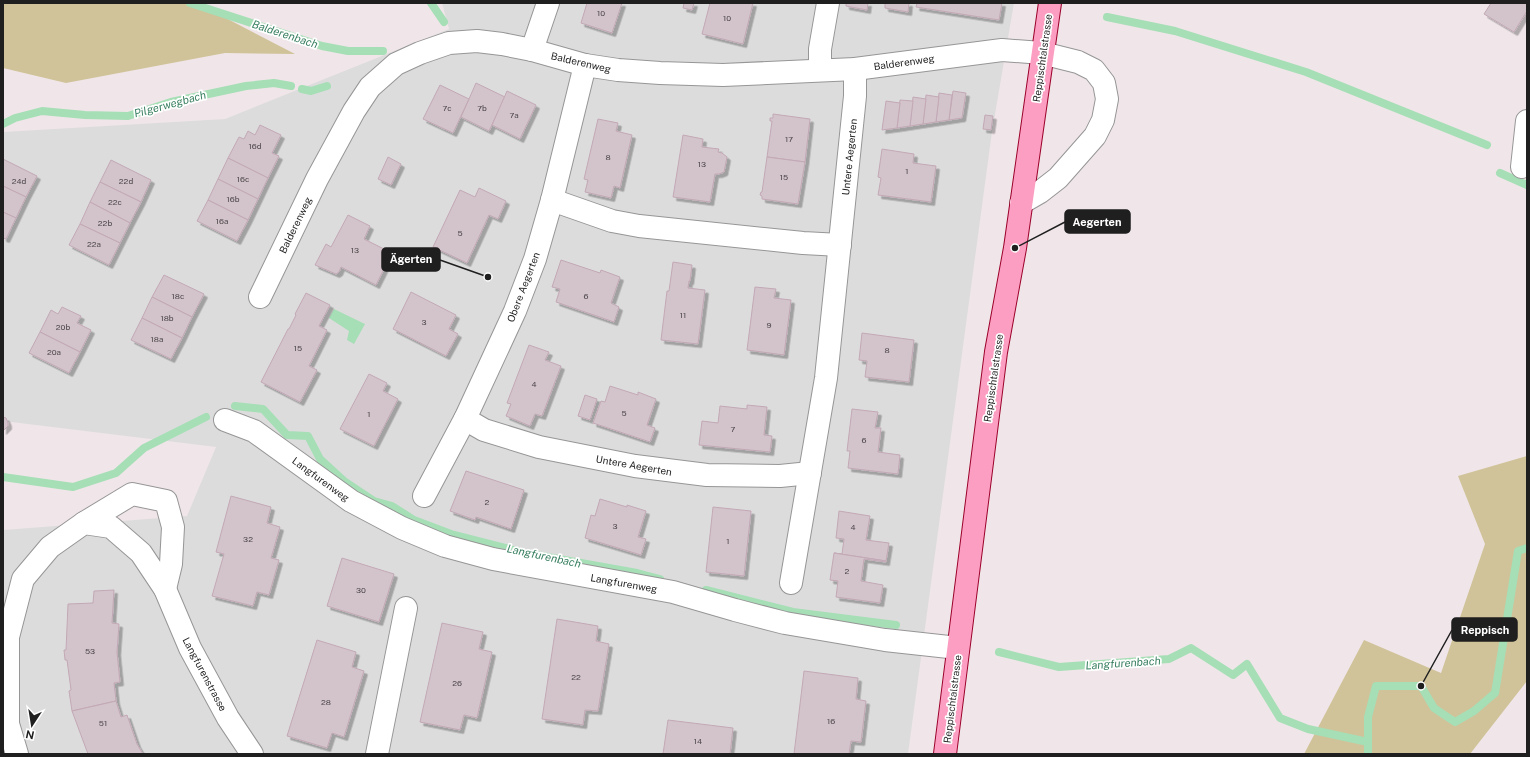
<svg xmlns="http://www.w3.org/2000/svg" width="1530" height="757" viewBox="0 0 1530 757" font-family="'Public Sans',sans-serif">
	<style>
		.residential { fill: #dddcdd }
		.forest { fill: #d0c39a }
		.water { fill: #a6deb6 }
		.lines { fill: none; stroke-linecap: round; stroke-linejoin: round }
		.stream { stroke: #a6deb6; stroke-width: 8 }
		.building { fill: #d3c3ca; stroke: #c2a8b5; filter: url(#shadow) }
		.minor-casing { stroke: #969696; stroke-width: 24 }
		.major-casing { stroke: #9b002a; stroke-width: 24 }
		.minor { stroke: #fff; stroke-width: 22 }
		.major { stroke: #fc9ec1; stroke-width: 22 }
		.labels { text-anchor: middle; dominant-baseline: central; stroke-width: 3.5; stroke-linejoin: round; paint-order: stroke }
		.number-label { font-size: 8px; fill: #4c484a }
		.street-label { font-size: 10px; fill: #1f1f1f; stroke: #fff }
		.water-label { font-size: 11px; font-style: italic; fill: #398061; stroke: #fff }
		.leader { fill: none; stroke: #1f1f1f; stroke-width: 1.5 }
		.callout-dot { fill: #1f1f1f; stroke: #fff; stroke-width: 1.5 }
		.callout { fill: #1f1f1f; stroke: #1f1f1f; stroke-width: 1.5 }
		.callout-label { font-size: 11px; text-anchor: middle; font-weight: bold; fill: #fff }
	</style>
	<defs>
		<filter id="shadow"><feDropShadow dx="3.5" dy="3.5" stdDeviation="0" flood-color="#0004"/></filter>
	</defs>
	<rect width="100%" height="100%" fill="#f0e6e9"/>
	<polygon class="residential" points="442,3 1014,3 992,132 908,754 3,754 3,530 187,516 216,447 3,421 3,132 225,119 449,29"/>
	<g class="forest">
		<polygon points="3,3 197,3 295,54 225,53 66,83 3,68"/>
		<polygon points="1527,456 1527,681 1470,754 1304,754 1364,640 1441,673 1485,544 1458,476"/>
	</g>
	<polygon class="water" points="334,309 365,324 354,344 347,340 349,331 329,318"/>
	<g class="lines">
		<g class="stream">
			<polyline points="190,3 322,46 348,51 383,51"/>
			<polyline points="431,3 444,22"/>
			<polyline points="1107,17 1175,31 1306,72 1487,145"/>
			<polyline points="302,89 311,91 327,86"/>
			<polyline points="3,124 15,118 42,111 85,115 128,116 171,102 246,86 274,83 291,86"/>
			<polyline points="1500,173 1527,185"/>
			<polyline points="235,406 263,409 287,435 308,436 320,459 344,481 374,501 392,506 414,520 451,534 525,553 637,573 660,579"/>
			<polyline points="3,477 73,487 116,473 144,448 206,417"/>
			<polyline points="706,590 793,612 896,625"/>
			<polyline points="999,652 1059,667 1169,659 1191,648 1233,675 1247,664 1280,718 1308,729 1368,742"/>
			<polyline points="1368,754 1368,717 1376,686 1421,686 1434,708 1455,722 1474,711 1495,693 1518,551 1527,548"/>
		</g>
	</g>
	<g class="building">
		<polygon points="587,3 622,3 612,33 581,23"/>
		<polygon points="684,3 694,3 692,10 683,8"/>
		<polygon points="710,3 753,3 743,44 702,34"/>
		<polygon points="846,3 868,3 867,10 846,6"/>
		<polygon points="885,3 909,3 908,12 885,8"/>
		<polygon points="917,3 1002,3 999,20 916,7"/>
		<polygon points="1491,3 1527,3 1527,11 1514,32 1484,14"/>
		<polygon points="476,83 505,97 489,131 461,117"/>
		<polygon points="440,85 469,99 453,133 423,119"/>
		<polygon points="507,91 536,105 520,139 492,125"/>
		<polygon points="953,91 966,93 962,118 949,120"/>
		<polygon points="939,93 952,95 949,120 936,122"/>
		<polygon points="926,95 939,97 936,122 923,124"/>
		<polygon points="913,97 926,99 923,124 910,126"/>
		<polygon points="900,100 913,101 910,126 897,128"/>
		<polygon points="886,101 900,103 897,128 882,130"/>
		<polygon points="773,114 810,119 805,162 767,157 772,121 770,121 770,118 773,118"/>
		<polygon points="985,115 993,116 991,130 983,129"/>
		<polygon points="598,119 618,123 616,131 632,135 620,188 614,186 611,198 585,192 588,180 584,179"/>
		<polygon points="260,125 281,135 272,153 279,156 268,178 228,158 239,137 244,139 248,131 255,135"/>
		<polygon points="683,135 703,139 702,147 719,149 718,152 722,153 727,157 724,172 719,174 715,174 710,202 673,197"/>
		<polygon points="882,149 914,154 913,163 936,166 931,202 878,195 881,178 878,177"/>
		<polygon points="388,157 401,164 391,185 378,179"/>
		<polygon points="767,157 805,162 798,204 762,199 762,196 760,195 761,192 762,192"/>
		<polygon points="228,158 268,178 258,199 218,179"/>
		<polygon points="3,159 37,176 26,197 3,186"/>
		<polygon points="111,160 151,180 141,202 100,182"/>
		<polygon points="218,179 258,199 248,220 208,200"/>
		<polygon points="100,182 141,202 130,223 90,202"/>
		<polygon points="3,186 26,197 16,218 3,212"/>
		<polygon points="479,188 506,201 498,219 489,215 467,263 433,247 460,190 475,197"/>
		<polygon points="208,200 248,220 237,241 197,221"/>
		<polygon points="90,202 130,223 120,243 80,224"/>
		<polygon points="3,212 16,218 6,239 3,238"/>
		<polygon points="348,215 370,226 364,239 392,253 376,285 341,267 339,272 336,274 315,265 326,244 331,247"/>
		<polygon points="80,224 120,243 109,265 69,245"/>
		<polygon points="561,260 600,273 601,270 620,277 611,303 619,307 614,322 556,302 560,289 552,287"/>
		<polygon points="673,262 692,265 690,281 689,281 688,288 705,290 698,344 661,340 667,291 669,291"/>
		<polygon points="164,275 204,294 192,317 152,297"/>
		<polygon points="755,287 776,289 774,298 791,300 784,355 747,350"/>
		<polygon points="411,292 456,315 449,329 458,334 446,356 393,329"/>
		<polygon points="306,293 330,305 319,326 327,330 309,366 317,370 300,402 261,382 288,329 289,329 296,315 295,314"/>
		<polygon points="152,297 192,317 182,338 142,318"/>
		<polygon points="62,307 81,316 77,323 91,330 80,352 40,332 51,310 58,314"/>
		<polygon points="142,318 182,338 171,359 131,340"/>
		<polygon points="40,332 80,352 69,373 29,353"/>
		<polygon points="862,333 914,340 909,382 865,377 867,361 859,360"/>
		<polygon points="529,345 549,352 545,360 561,366 542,416 535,414 530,426 506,416 511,404 507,403"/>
		<polygon points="369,374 387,383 383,391 398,399 374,446 340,429"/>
		<polygon points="610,386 638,395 638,392 656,399 647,425 655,428 650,442 593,423 601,401 605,402"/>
		<polygon points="585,395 597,399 590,420 578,416"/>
		<polygon points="747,405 767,407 764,435 772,436 770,452 699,445 702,421 718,423 720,406 747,409"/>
		<polygon points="852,409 878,412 875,428 881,428 878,452 900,455 898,474 848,468 850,451 847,451"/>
		<polygon points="3,417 6,418 8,423 8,426 3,431"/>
		<polygon points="466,471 524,490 511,529 476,517 475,520 450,511"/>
		<polygon points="231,496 271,507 267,523 280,527 271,558 279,560 269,595 257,592 253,606 212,596 224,554 216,552"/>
		<polygon points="600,499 627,507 627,505 646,511 638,537 646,539 641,555 585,538 591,515 595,516"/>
		<polygon points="713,507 751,511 744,576 706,572"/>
		<polygon points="839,511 870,516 866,540 889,543 886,561 834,553 842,554 844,539 836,538"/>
		<polygon points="834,553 886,561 886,562 864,559 861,581 883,585 880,603 836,597 838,581 830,580"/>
		<polygon points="342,558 394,574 379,622 327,606"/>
		<polygon points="114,590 112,623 119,624 117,652 120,682 114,683 116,701 72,711 69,691 71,690 67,660 65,660 64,650 66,650 68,604 93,603 94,591"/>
		<polygon points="557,619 598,626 596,641 609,644 598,711 585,710 583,725 542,719"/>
		<polygon points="442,623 483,632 479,649 492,652 477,718 464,715 460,730 420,722"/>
		<polygon points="317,640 356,652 352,667 364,671 344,737 332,733 327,748 287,736"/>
		<polygon points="804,671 858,678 856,699 866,701 861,742 851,741 849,754 794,754"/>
		<polygon points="116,701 121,717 127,715 137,744 143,754 88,754 72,711"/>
		<polygon points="668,720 733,728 730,754 663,754"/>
	</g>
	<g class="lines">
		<defs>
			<g id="minor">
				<polyline points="532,50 548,3"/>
				<polyline points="820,70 820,49 828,3"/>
				<polyline points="1522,167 1527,121"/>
				<polyline points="552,200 612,221 639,226 803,243 840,245"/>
				<polyline points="260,297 317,179 354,111 370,87 396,64 420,53 449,43 477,41 502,44 532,50 585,65 618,70 660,73 723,75 855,69 1002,50 1042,53 1078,62 1094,70 1104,83 1107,99 1103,120 1095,136 1058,178 1040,192 1021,203"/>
				<polyline points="465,419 484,430 539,447 635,466 707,475 780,476 810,473"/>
				<polyline points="225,420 254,431 351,501 402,528 445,546 493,559 673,592 735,610 785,623 885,640 958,648"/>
				<polyline points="424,496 465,419 515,311 535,259 552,200 585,65"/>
				<polyline points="84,523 132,494 166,501 173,527 171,564 165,589"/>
				<polyline points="791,583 826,378 855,96 855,69"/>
				<polyline points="17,754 8,724 8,637 23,579 50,547 84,523 111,527 141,553 165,589 190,648 228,718 252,754"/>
				<polyline points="377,754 406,608"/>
			</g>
			<polyline id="major" points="945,754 996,352 1015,248 1050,3"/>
		</defs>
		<use href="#minor" class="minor-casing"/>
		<use href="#major" class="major-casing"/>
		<use href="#minor" class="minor"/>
		<use href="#major" class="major"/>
	</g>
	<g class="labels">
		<g class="number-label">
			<text x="601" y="13">10</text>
			<text x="727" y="18">10</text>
			<text x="447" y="108">7c</text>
			<text x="482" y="108">7b</text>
			<text x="514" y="115">7a</text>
			<text x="789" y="139">17</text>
			<text x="255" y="146">16d</text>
			<text x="608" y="157">8</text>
			<text x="702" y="164">13</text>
			<text x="907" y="171">1</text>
			<text x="784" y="177">15</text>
			<text x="243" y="179">16c</text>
			<text x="19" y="181">24d</text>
			<text x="126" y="181">22d</text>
			<text x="233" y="199">16b</text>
			<text x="115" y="202">22c</text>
			<text x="222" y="221">16a</text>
			<text x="105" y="223">22b</text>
			<text x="460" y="233">5</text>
			<text x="94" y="244">22a</text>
			<text x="355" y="250">13</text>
			<text x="178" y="296">18c</text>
			<text x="586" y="296">6</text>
			<text x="683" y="315">11</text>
			<text x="167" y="318">18b</text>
			<text x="424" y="322">3</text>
			<text x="769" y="325">9</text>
			<text x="63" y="327">20b</text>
			<text x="157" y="339">18a</text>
			<text x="298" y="348">15</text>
			<text x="887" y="350">8</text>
			<text x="54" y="352">20a</text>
			<text x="534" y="384">4</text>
			<text x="624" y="413">5</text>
			<text x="369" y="414">1</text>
			<text x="733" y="429">7</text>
			<text x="864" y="440">6</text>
			<text x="487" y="502">2</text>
			<text x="615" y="526">3</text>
			<text x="853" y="527">4</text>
			<text x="248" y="539">32</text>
			<text x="728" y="541">1</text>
			<text x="847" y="571">2</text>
			<text x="361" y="590">30</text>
			<text x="90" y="651">53</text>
			<text x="576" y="677">22</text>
			<text x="457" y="683">26</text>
			<text x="326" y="702">28</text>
			<text x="831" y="721">16</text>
			<text x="103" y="723">51</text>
			<text x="698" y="741">14</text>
		</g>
		<g class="street-label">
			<text transform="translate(1042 58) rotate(-82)">Reppischtalstrasse</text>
			<text transform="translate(581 62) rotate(13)">Balderenweg</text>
			<text transform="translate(904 62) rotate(-8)">Balderenweg</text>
			<text transform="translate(849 157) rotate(-84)">Untere Aegerten</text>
			<text transform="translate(295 225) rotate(-64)">Balderenweg</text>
			<text transform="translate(523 287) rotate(-69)">Obere Aegerten</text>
			<text transform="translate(993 378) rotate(-82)">Reppischtalstrasse</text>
			<text transform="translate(634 465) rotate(10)">Untere Aegerten</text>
			<text transform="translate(321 479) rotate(36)">Langfurenweg</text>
			<text transform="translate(624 583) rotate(10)">Langfurenweg</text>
			<text transform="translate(205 674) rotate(62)">Langfurenstrasse</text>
			<text transform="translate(952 699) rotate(-83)">Reppischtalstrasse</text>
		</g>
		<g class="water-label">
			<text transform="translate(285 34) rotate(18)">Balderenbach</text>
			<text transform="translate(170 104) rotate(-15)">Pilgerwegbach</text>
			<text transform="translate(544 556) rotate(12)">Langfurenbach</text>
			<text transform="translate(1123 663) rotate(-4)">Langfurenbach</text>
		</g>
	</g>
	<path class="leader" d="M1015 248L1065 222M488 277L440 260M1421 686L1452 630"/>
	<g class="callout-dot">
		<circle cx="1015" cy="248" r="4"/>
		<circle cx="488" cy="277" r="4"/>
		<circle cx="1421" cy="686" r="4"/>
	</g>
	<g class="callout">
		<rect x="1065" y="210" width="65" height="23" rx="4"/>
		<rect x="382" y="248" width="58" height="23" rx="4"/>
		<rect x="1452" y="618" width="65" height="23" rx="4"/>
	</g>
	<g class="callout-label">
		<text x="1097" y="226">Aegerten</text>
		<text x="411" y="263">Ägerten</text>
		<text x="1485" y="634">Reppisch</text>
	</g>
	<rect width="1530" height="757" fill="none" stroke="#1f1f1f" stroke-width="8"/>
	<g transform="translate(32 725) rotate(192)" stroke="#ffffff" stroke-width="3" paint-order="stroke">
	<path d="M0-3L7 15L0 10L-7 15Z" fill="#1f1f1f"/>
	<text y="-6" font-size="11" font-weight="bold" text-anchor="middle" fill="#1f1f1f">N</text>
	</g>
</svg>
